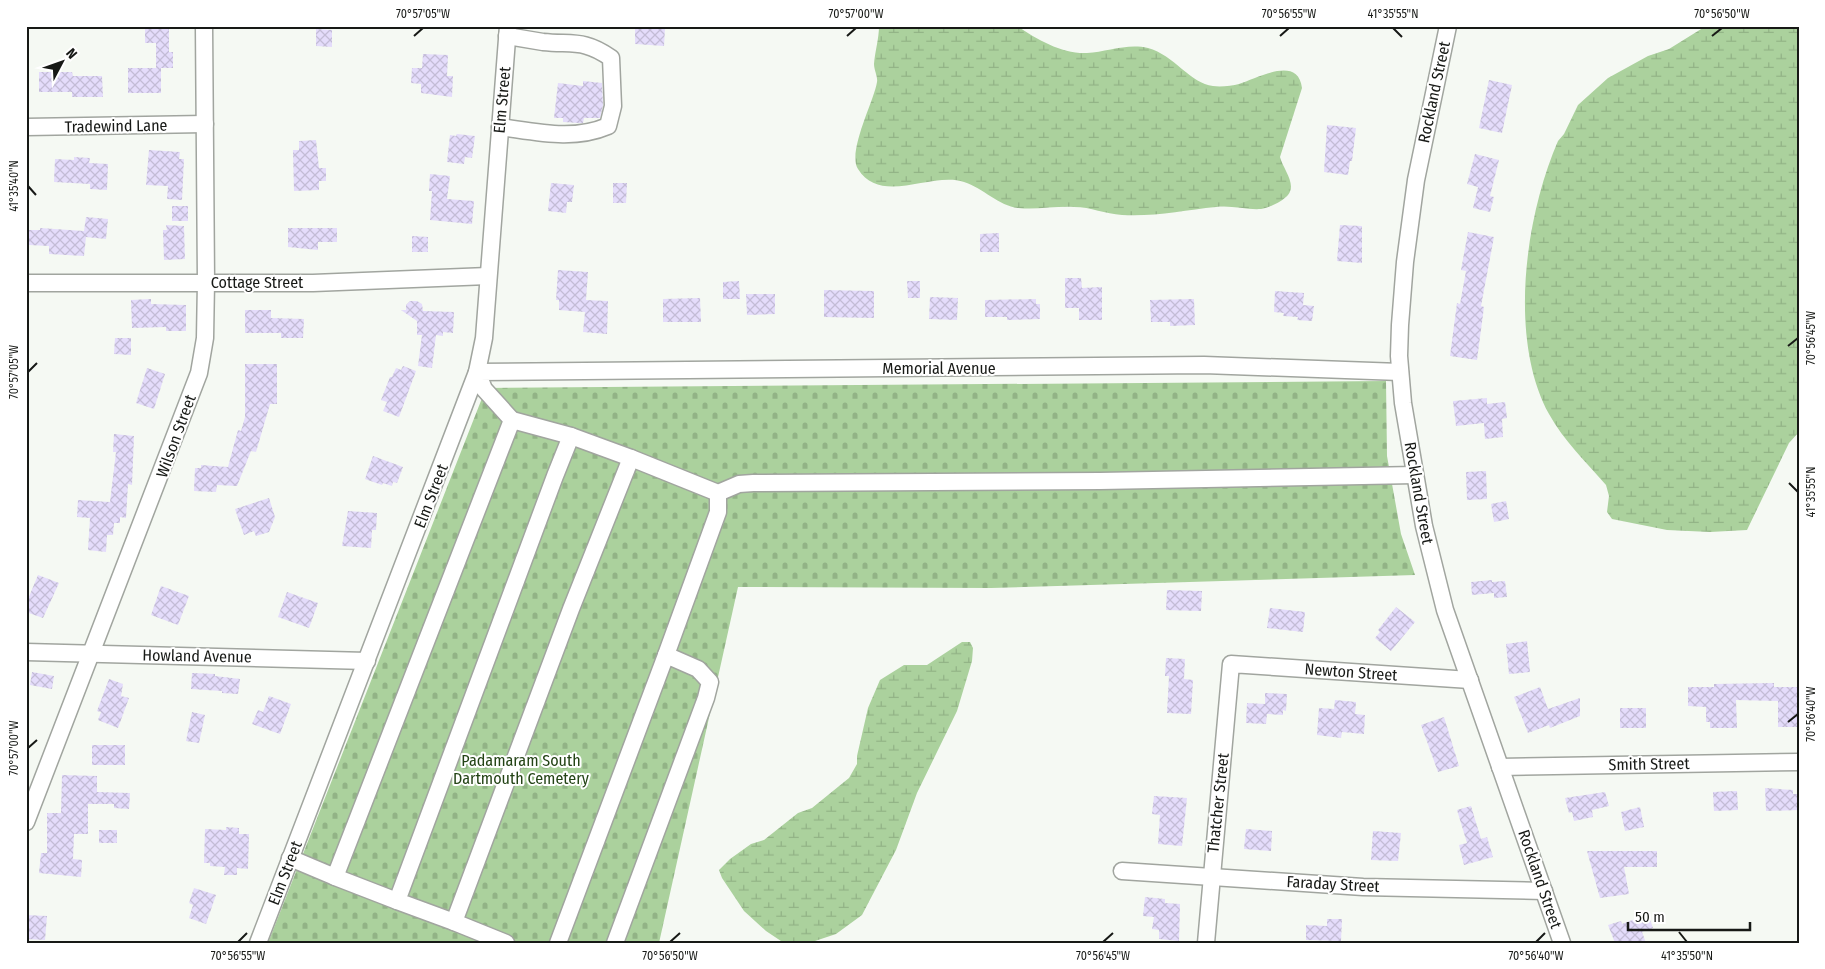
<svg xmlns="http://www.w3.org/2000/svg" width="1825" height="969" viewBox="0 0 1825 969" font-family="'Fira Sans Condensed',sans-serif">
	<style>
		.wetland { fill: url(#wetland-marsh) }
		.cemetery { fill: url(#cemetery-stones) }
		.building { fill: url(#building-cross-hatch) }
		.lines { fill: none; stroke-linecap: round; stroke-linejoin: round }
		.minor-casing { stroke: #a1a59f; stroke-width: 19 }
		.minor { stroke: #fff; stroke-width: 16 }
		.ticks { fill: none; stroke: #171916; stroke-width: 2 }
		.labels { text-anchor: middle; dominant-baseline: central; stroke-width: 4; stroke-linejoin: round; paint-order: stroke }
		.street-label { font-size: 16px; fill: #171916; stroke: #fff }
		.park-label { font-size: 16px; fill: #234315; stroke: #fff }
		.neatline { fill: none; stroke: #171916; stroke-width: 2 }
		.ticks-label { font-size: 12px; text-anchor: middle; fill: #171916 }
	</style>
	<defs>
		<pattern id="wetland-marsh" width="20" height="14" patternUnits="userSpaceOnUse" patternTransform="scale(1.25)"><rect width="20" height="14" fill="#abd19d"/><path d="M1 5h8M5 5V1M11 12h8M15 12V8" fill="none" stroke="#92b386"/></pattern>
		<pattern id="cemetery-stones" width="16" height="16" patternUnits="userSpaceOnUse" patternTransform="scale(1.25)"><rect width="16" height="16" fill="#abd19d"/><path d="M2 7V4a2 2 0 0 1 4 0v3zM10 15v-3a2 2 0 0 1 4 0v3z" fill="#92b386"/></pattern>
		<pattern id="building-cross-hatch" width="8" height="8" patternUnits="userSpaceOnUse" patternTransform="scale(1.25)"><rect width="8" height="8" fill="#e4dcfb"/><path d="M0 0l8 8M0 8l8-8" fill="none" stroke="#c3bcd6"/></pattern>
	</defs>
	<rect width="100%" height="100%" fill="#f5f9f3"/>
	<g class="wetland">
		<path d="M879,26h138c21,14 45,28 70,27 20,-1 40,-10 61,-5 26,7 43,36 65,38 7,1 19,0 26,-2 19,-6 59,-29 63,4l-22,69c3,12 17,27 8,38 -5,6 -19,13 -27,14 -15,1 -30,-4 -45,-2 -31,3 -62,10 -94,8 -17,-1 -31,-8 -48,-8 -18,-1 -38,3 -56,1 -19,-2 -35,-20 -54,-26 -32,-11 -83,24 -106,-13 -11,-17 16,-68 19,-87 1,-5 -3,-12 -3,-18 1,-13 5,-25 5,-38z"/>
		<path d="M1706,26h93v406l-10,11 -42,87 -37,2 -43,-2 -55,-11 -5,-7 2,-16 -3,-11c-19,-22 -43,-45 -57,-71 -41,-75 -24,-197 9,-273l6,-7 14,-29 30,-27 40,-22 21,-7z"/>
		<polygon points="962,642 970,642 973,648 972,661 957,711 917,793 896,850 862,915 836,934 809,943 784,943 766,931 744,911 722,878 719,870 730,859 751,844 764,840 798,813 812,808 849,778 857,764 857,756 868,708 880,680 904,665 927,665"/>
	</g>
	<polygon class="cemetery" points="1386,381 1387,456 1401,534 1415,575 991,588 738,587 659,943 268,943 486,388"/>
	<g class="building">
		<polygon points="145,26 169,26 169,52 173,52 173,68 161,68 161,93 128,93 128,68 156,68 156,43 145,43"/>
		<polygon points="635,27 665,29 664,46 635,44"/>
		<polygon points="316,29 332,30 332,47 316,46"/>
		<polygon points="423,54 448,55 447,76 453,76 452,97 421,93 421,84 411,83 412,68 422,68"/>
		<polygon points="39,72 72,72 73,76 102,76 103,97 72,97 72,92 39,92"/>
		<polygon points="1489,80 1512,85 1502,133 1479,128"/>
		<polygon points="583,81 602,83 603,105 600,118 584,118 583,123 579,123 563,122 563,118 554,118 558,83 583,86"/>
		<polygon points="1327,125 1356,128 1352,161 1350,161 1348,175 1324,172"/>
		<polygon points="457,134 475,136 472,158 465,157 464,164 447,162 450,135 456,136"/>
		<polygon points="316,140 319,168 326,168 326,181 319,181 319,190 294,191 293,150 299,150 299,141"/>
		<polygon points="149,150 180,152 179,159 184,159 182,200 167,199 168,186 146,185"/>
		<polygon points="1475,154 1499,160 1490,196 1494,197 1490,212 1473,208 1478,187 1467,184"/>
		<polygon points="74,157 90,158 89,163 108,164 107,190 90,189 90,184 54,182 55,159 74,160"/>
		<polygon points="430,174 450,176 447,199 474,201 472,224 430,220 432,191 429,191"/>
		<polygon points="551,183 574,185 572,202 567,202 566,213 548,211"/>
		<polygon points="613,183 627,183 626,203 613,203"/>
		<rect x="172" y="206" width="16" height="15"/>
		<polygon points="86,217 108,219 106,239 86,237 84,256 49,254 49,246 29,245 29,230 40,230 40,228 84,231"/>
		<polygon points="166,225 184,226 185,259 164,260 163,230 167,230"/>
		<polygon points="1340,225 1362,226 1362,263 1337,261"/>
		<polygon points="288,228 337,228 337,242 318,242 318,250 288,247"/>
		<polygon points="1468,232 1494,237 1481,306 1484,307 1477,360 1450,356 1457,303 1460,304 1466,271 1461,270"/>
		<polygon points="999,233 999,252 980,252 980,234"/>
		<polygon points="412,236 428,237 428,252 412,252"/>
		<polygon points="558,270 588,272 586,300 608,301 607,334 583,332 585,312 559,310 559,300 556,300"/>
		<polygon points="1065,278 1081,278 1082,288 1102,287 1102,320 1079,320 1079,308 1065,308"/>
		<polygon points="739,281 740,299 723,299 723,282"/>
		<polygon points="907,281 920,281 920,298 908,298"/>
		<polygon points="824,290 874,291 874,318 824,317"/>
		<polygon points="1275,291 1304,293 1303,305 1314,306 1312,321 1297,320 1298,317 1283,316 1284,313 1274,312"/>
		<polygon points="746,294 775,294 775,314 747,315"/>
		<polygon points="930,297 958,298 957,320 929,319"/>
		<polygon points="700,298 701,322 663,322 663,299"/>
		<polygon points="151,299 151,304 186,305 186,331 166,331 166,327 132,328 131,300"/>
		<polygon points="1036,299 1036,304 1040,304 1040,319 1007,320 1007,317 985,317 985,300"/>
		<polygon points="1194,299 1195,325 1170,326 1170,322 1151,322 1150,300"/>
		<polygon points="410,301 417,301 422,304 423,311 454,312 453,333 443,332 443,336 436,335 432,368 418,366 422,335 417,335 417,321 401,310 406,310 406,305"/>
		<polygon points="245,310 271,310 271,318 304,319 303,338 281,338 281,333 245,333"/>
		<polygon points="115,338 131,338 131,355 114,354"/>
		<polygon points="245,364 277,364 277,404 270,404 256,452 251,451 237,486 217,485 216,492 194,491 195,468 201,468 201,465 228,467 238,430 241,431 245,417"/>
		<polygon points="403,366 416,371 399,417 383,411 387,402 381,400 390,377 392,377 396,368 401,370"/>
		<polygon points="147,368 165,374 154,409 136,403"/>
		<polygon points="1487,398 1487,404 1505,402 1507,418 1502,419 1503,437 1485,439 1484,423 1456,426 1453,401"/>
		<polygon points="114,434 134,436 132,485 128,484 126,518 120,517 120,523 114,523 113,535 107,535 106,552 88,550 90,518 77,517 78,500 110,502 116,452 113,452"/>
		<polygon points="373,456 403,467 397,483 393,482 392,486 383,483 382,485 365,479"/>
		<polygon points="1486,471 1487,499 1467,500 1466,472"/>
		<polygon points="269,498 275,517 269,532 256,536 254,531 244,535 235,509"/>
		<polygon points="1506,501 1509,519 1494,522 1491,504"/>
		<polygon points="348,511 377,513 376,530 372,530 371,548 342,546"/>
		<polygon points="38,575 59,583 43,618 26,612 26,604"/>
		<polygon points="1492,580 1492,582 1505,581 1507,597 1494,598 1494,593 1472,595 1471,582"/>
		<polygon points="161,586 189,596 178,625 151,615"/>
		<polygon points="1167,590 1202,591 1201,611 1166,610"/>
		<polygon points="287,592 318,603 309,628 278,617"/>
		<polygon points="1396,607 1415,622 1391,651 1375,638 1380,632 1378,630"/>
		<polygon points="1270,608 1305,612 1303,632 1267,628"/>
		<polygon points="1527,641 1530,672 1509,674 1506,644"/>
		<polygon points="1166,658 1185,659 1184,679 1193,680 1191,714 1167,713 1169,676 1165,676"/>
		<polygon points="32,672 54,676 52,689 30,685"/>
		<polygon points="192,673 215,674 215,676 240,679 238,694 222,693 222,691 191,689"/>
		<polygon points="109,679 123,684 121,696 129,698 118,728 98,720 101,712 97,711"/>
		<polygon points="1774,683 1774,687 1799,687 1799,727 1778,727 1778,701 1736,700 1737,728 1710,728 1710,722 1706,722 1706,707 1688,706 1688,687 1714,687 1714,684"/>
		<polygon points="1540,687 1548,709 1580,698 1580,716 1550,728 1549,725 1528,733 1514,697"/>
		<polygon points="1265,693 1287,694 1286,711 1283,710 1283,715 1267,714 1266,724 1246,723 1247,703 1265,704"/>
		<polygon points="269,696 291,704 280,734 252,724 258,710 263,712"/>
		<polygon points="1335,700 1356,702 1355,714 1365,715 1364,734 1342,732 1341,738 1317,735 1319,708 1334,709"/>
		<rect x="1620" y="708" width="26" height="20"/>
		<polygon points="192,712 205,715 199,743 186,741"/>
		<polygon points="1444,717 1459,766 1438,772 1421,725"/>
		<rect x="92" y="745" width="33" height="20"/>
		<polygon points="62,775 97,776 97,792 130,793 129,809 114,808 114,804 88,804 88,834 74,834 73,859 82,860 81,877 39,873 41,853 47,853 47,813 61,813"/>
		<polygon points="1765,788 1793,790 1793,794 1799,794 1799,810 1766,811"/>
		<polygon points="1737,791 1738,810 1714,811 1713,792"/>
		<polygon points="1605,792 1609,806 1592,810 1593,817 1574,821 1572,812 1569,813 1565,798"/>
		<polygon points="1154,796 1187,798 1182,846 1158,844 1160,815 1152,814"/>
		<polygon points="1471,806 1481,839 1487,837 1493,857 1464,865 1459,845 1467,843 1457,810"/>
		<polygon points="1640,807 1644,827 1625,831 1621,812"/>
		<polygon points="226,827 239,828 239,834 249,834 248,869 237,868 237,875 224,875 225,867 210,866 210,863 204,863 205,829 226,830"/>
		<polygon points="1246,829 1272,831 1271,851 1244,849"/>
		<rect x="99" y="830" width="18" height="13"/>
		<polygon points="1373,831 1401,833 1398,861 1371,860"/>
		<polygon points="1587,851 1657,851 1657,867 1624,867 1629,894 1600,898"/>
		<polygon points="194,888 216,895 206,924 189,918 193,905 189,903"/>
		<polygon points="1145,897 1165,899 1165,903 1180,904 1179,941 1159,939 1159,930 1152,929 1154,917 1143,916"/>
		<polygon points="1648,914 1653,928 1642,932 1646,943 1615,943 1608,925 1621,921 1622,924"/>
		<polygon points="26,915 47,916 45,940 26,939"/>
		<polygon points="1327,919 1342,919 1341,941 1306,940 1306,925 1327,926"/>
	</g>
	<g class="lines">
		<defs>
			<g id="minor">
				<polyline points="1448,26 1416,180 1405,262 1400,325 1399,356 1403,403 1424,526 1445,610 1562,943"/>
				<polyline points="26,127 205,124"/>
				<path d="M500,127c37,5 73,14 108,-1l5,-20 -2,-48c-27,-19 -38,-13 -68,-16 -12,-2 -24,-4 -36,-6"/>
				<polyline points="26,283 313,283 488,276"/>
				<polyline points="512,420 571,436"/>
				<polyline points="26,652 367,661"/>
				<polyline points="666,655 718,512 718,493"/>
				<polyline points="1500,767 1799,762"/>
				<polyline points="26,822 199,373 205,338 206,282 204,26"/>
				<polyline points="290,858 335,877 512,420 484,389 477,372 1204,365 1400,372"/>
				<polyline points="1122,871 1363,887 1544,891"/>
				<polyline points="335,877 397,901"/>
				<polyline points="454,922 397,901 555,476 571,436 631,458"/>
				<polyline points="258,943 477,372 484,338 508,26"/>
				<polyline points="506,943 454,922 571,609 631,458 718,493 739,484 753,483 1100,481 1415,475"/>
				<polyline points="558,943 666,655 698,669 710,682 706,698 615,943"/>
				<polyline points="1206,943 1231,664 1470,680"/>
			</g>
		</defs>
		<use href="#minor" class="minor-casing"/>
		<use href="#minor" class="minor"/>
	</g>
	<path class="ticks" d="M1393,28l9,9M414,36l9,-8M847,36l9,-8M1280,36l9,-8M1712,36l10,-8M28,186l8,9M1788,346l10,-8M28,372l9,-9M1789,483l9,9M1788,722l10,-8M28,748l9,-8M1679,932l8,10M238,942l9,-9M670,942l10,-9M1103,942l10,-9M1536,942l9,-9"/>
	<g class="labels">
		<g class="street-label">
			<text transform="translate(1434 92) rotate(-78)">Rockland Street</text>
			<text transform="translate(502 100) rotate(-85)">Elm Street</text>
			<text transform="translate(116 126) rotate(-1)">Tradewind Lane</text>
			<text x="257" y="282">Cottage Street</text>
			<text x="939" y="368">Memorial Avenue</text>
			<text transform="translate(176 436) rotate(-70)">Wilson Street</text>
			<text transform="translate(1419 493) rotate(80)">Rockland Street</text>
			<text transform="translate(431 496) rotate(-69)">Elm Street</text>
			<text transform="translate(197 656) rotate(1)">Howland Avenue</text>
			<text transform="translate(1351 672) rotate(4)">Newton Street</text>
			<text transform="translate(1649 764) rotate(-1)">Smith Street</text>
			<text transform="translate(1218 803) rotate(-84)">Thatcher Street</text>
			<text transform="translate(285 873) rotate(-69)">Elm Street</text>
			<text transform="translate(1540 879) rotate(71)">Rockland Street</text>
			<text transform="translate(1333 884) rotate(3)">Faraday Street</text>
		</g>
		<g class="park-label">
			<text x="521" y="760">Padamaram South<tspan x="521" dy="18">Dartmouth Cemetery</tspan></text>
		</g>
	</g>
	<rect width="1825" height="969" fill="none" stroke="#ffffff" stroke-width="55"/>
	<g transform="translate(62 62) rotate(49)" stroke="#ffffff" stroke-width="4" paint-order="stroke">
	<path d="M0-4L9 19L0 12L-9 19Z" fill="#171916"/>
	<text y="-8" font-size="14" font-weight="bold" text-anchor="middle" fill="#171916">N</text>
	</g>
	<path d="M1628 922v8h122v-8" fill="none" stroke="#171916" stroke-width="2.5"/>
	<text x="1635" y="922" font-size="15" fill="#171916" stroke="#ffffff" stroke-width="4" paint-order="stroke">50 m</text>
	<rect x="28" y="28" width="1770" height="914" class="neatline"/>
	<g class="ticks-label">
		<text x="423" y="18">70°57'05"W</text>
		<text x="856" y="18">70°57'00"W</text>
		<text x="1289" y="18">70°56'55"W</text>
		<text x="1393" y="18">41°35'55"N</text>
		<text x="1722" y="18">70°56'50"W</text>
		<text transform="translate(14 186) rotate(-90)" y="4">41°35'40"N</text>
		<text transform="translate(1811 338) rotate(-90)" y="4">70°56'45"W</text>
		<text transform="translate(14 372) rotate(-90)" y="4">70°57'05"W</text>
		<text transform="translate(1811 492) rotate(-90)" y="4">41°35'55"N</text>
		<text transform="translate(1811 714) rotate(-90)" y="4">70°56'40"W</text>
		<text transform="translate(14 748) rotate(-90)" y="4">70°57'00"W</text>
		<text x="238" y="960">70°56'55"W</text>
		<text x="670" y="960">70°56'50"W</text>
		<text x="1103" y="960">70°56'45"W</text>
		<text x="1536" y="960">70°56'40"W</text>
		<text x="1687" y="960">41°35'50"N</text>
	</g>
</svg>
